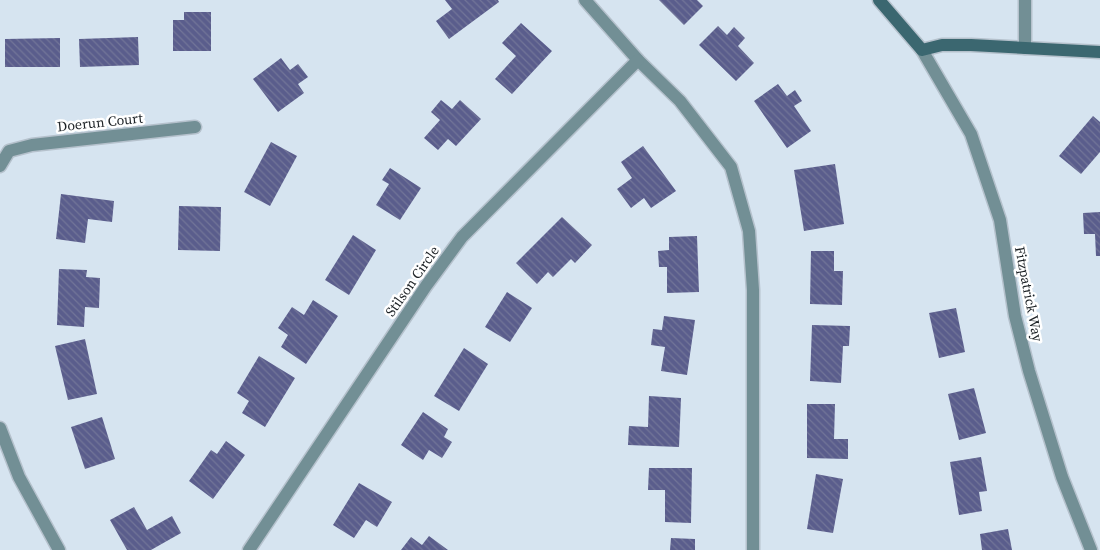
<svg xmlns="http://www.w3.org/2000/svg" width="1100" height="550" viewBox="0 0 1100 550" font-family="'Source Serif 4',serif">
	<style>
		.building { fill: url(#building-back-hatch) }
		.lines { fill: none; stroke-linecap: round; stroke-linejoin: round }
		.street-casing { stroke: #b5c1cc; stroke-width: 15 }
		.secondary-casing { stroke: #b5c1cc; stroke-width: 15 }
		.street { stroke: #728f95; stroke-width: 12 }
		.secondary { stroke: #3b6770; stroke-width: 12 }
		.labels { text-anchor: middle; dominant-baseline: central; stroke-width: 5; stroke-linejoin: round; paint-order: stroke }
		.street-label { font-size: 14px; fill: #1e2327; stroke: #fff }
	</style>
	<defs>
		<pattern id="building-back-hatch" width="6" height="6" patternUnits="userSpaceOnUse" patternTransform="scale(1.25)"><rect width="6" height="6" fill="#5a5d8c"/><path d="M-1 5l2 2M0 0l6 6M5-1l2 2" fill="none" stroke="#727598"/></pattern>
	</defs>
	<rect width="100%" height="100%" fill="#d6e4f0"/>
	<g class="building">
		<polygon points="445,0 498,0 499,2 449,39 436,21 452,9"/>
		<polygon points="659,0 697,0 703,6 684,25"/>
		<polygon points="184,12 211,12 211,51 173,51 173,20 184,20"/>
		<polygon points="521,23 552,51 512,94 495,79 516,56 502,43"/>
		<polygon points="718,26 727,35 734,27 745,38 738,46 754,63 736,81 699,45"/>
		<polygon points="138,37 139,65 80,67 79,39"/>
		<polygon points="60,38 60,67 5,67 5,39"/>
		<polygon points="281,58 290,70 298,64 308,77 298,84 304,93 278,112 253,79"/>
		<polygon points="778,84 787,96 795,90 802,101 794,106 811,131 787,148 754,101"/>
		<polygon points="441,100 452,109 460,100 481,119 456,146 448,139 438,150 424,138 440,120 431,112"/>
		<polygon points="1093,116 1100,122 1100,152 1081,174 1059,156"/>
		<polygon points="271,142 297,156 270,206 244,192"/>
		<polygon points="643,146 676,191 651,208 644,198 631,208 617,189 632,178 621,162"/>
		<polygon points="835,164 844,224 804,231 794,170"/>
		<polygon points="390,168 421,188 400,220 376,205 389,184 382,180"/>
		<polygon points="61,194 114,201 112,222 88,219 85,243 56,239"/>
		<polygon points="179,206 221,207 220,251 178,250"/>
		<polygon points="1100,212 1100,256 1096,256 1095,234 1084,234 1083,213"/>
		<polygon points="562,217 592,245 575,263 571,259 553,277 548,272 537,284 516,263"/>
		<polygon points="353,235 376,250 349,295 325,280"/>
		<polygon points="697,236 699,292 667,293 667,267 659,267 658,251 669,250 669,237"/>
		<polygon points="811,251 834,251 834,271 843,271 842,305 810,304"/>
		<polygon points="59,269 87,270 86,277 100,278 99,308 85,307 84,327 57,325"/>
		<polygon points="507,292 532,308 510,342 485,327"/>
		<polygon points="313,300 338,316 306,364 281,347 288,335 278,328 292,307 304,315"/>
		<polygon points="956,308 965,352 939,358 929,313"/>
		<polygon points="664,316 695,320 687,375 661,371 665,347 651,345 653,329 662,330"/>
		<polygon points="812,325 850,326 849,346 843,346 841,383 810,381"/>
		<polygon points="85,339 97,394 68,400 55,346"/>
		<polygon points="464,348 488,364 459,411 434,396"/>
		<polygon points="259,356 295,378 265,427 242,413 249,401 237,393"/>
		<polygon points="974,388 986,433 959,440 948,394"/>
		<polygon points="649,396 681,398 679,447 628,445 629,426 648,427"/>
		<polygon points="807,404 835,404 834,439 848,439 848,459 807,458"/>
		<polygon points="423,412 448,429 444,437 452,442 442,458 429,450 423,460 401,445"/>
		<polygon points="102,417 115,459 85,469 71,427"/>
		<polygon points="226,441 245,455 213,499 189,481 211,450 217,454"/>
		<polygon points="981,457 987,491 979,492 982,511 959,515 950,462"/>
		<polygon points="649,468 692,468 691,523 665,522 665,490 648,490"/>
		<polygon points="816,474 843,479 833,533 807,529"/>
		<polygon points="359,483 392,502 377,527 366,520 354,538 333,525"/>
		<polygon points="134,507 147,530 172,516 181,533 151,550 127,550 110,520"/>
		<polygon points="1008,529 1012,550 982,550 980,534"/>
		<polygon points="429,536 448,550 401,550 411,537 422,545"/>
		<polygon points="671,538 695,539 695,550 670,550"/>
	</g>
	<g class="lines">
		<defs>
			<g id="street">
				<polyline points="585,0 638,60 680,101 731,167 749,231 753,290 753,550"/>
				<polyline points="1025,0 1025,48"/>
				<polyline points="922,50 971,134 1000,220 1015,316 1029,371 1062,477 1091,550"/>
				<polyline points="0,166 9,151 32,145 195,127"/>
				<polyline points="0,428 19,477 59,550"/>
				<polyline points="249,550 426,286 462,237 638,60"/>
			</g>
			<polyline id="secondary" points="879,0 922,50 942,45 971,45 1100,52"/>
		</defs>
		<use href="#street" class="street-casing"/>
		<use href="#secondary" class="secondary-casing"/>
		<use href="#street" class="street"/>
		<use href="#secondary" class="secondary"/>
	</g>
	<g class="labels">
		<g class="street-label">
			<text transform="translate(100 122) rotate(-6)">Doerun Court</text>
			<text transform="translate(412 281) rotate(-55)">Stilson Circle</text>
			<text transform="translate(1029 294) rotate(79)">Fitzpatrick Way</text>
		</g>
	</g>
</svg>
